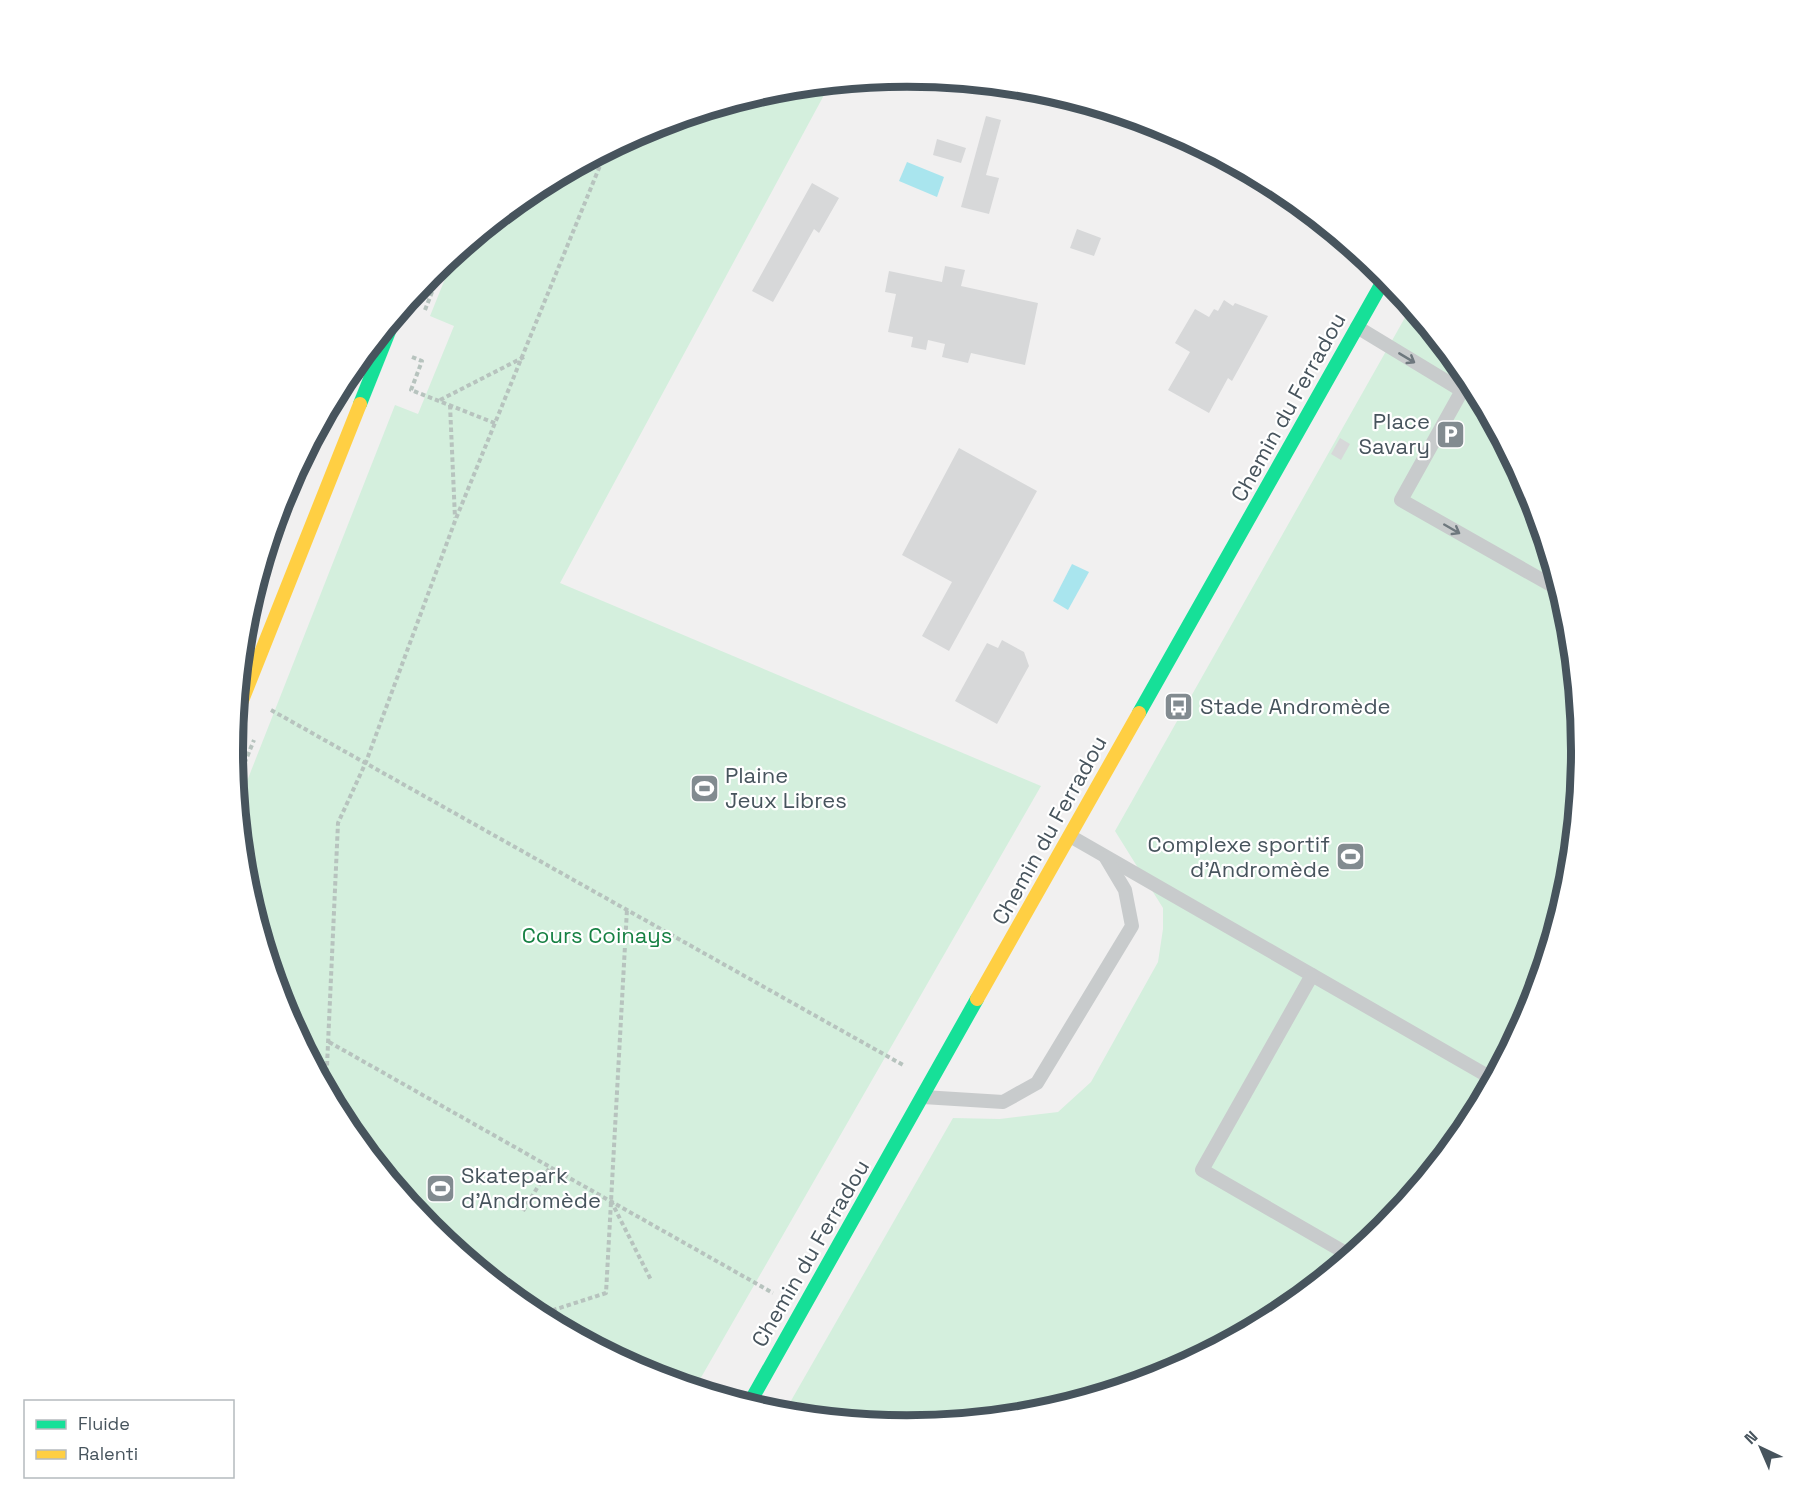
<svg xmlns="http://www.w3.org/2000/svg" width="1815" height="1502" viewBox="0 0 1815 1502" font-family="'Space Grotesk',sans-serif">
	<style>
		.green { fill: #d4efdd }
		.water { fill: #a9e5ee }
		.building { fill: #d7d8d9 }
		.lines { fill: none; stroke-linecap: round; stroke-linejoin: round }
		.path { stroke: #b7c3be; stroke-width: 4; stroke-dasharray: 4.5 3; stroke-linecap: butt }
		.lane { stroke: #c8cbcc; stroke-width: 14 }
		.fast { stroke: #16e098; stroke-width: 14 }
		.slow { stroke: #ffcf43; stroke-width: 14 }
		.oneway { stroke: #6e787e }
		.labels { text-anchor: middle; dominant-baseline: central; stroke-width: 4.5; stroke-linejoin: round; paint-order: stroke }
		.street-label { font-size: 22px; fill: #47545d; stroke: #fff }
		.poi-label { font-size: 22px; fill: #47545d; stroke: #fff; text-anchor: start }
		.park-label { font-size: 22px; fill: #168043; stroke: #fff }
		.rim { fill: none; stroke: #47545d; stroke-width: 8 }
	</style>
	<rect width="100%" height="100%" fill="#f1f0f0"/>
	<g class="green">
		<polygon points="830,84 560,583 1041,786 695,1388 649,1374 532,1312 430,1228 346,1125 284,1009 246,882 238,804 395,405 418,414 454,326 430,316 455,254 533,190 650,128 776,89"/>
		<polygon points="1407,314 1425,324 1469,377 1531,493 1569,620 1582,751 1569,883 1531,1009 1468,1126 1384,1228 1282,1312 1165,1374 1039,1413 907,1425 784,1413 953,1118 1000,1119 1058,1112 1091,1082 1158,962 1163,929 1163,908 1115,831"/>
	</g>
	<g class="water">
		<polygon points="907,162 944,177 937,197 899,181"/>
		<polygon points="1072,564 1089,572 1068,610 1053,601"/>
	</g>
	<g class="building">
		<polygon points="986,116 1001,120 986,175 999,178 989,214 961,207"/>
		<polygon points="937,139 966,148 961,163 933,155"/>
		<polygon points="812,183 839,198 819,233 814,229 773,302 752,291"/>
		<polygon points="1077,229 1101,238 1094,256 1070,248"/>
		<polygon points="945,266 965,270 961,286 1038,303 1025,365 971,353 968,363 942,357 945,344 928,340 926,350 911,347 913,337 888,332 896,294 885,292 889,271 942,282"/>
		<polygon points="1224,300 1233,306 1235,303 1268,316 1232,381 1228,378 1209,413 1168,390 1190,352 1175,343 1195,309 1209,317 1214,309 1218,311"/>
		<polygon points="1340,438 1350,444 1341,460 1331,454"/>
		<polygon points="959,448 1037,491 949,651 922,636 952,582 902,555"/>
		<polygon points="1002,640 1024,652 1029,666 997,724 955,701 987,643 998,648"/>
	</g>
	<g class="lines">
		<g class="path">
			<polyline points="425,310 443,264"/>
			<polyline points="412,357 422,361 411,390 497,424"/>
			<polyline points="440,400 524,357"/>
			<polyline points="450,405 455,518"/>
			<polyline points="271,710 903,1065"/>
			<polyline points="236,784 254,740"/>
			<polyline points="329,1042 550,1167"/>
			<polyline points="326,1088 338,823 366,762 455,521 606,151"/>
			<polyline points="611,1201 651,1280"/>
			<polyline points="523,1211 550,1167 773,1293"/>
			<polyline points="538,1315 606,1293 627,909"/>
		</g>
		<g class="lane">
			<polyline points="1357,327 1461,390"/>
			<polyline points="1469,378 1401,500 1551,585 1556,576"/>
			<polyline points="1070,836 1493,1079"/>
			<polyline points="1312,975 1202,1170 1351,1256"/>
			<polyline points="923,1097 1003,1102 1037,1083 1132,926 1125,890 1106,858"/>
		</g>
		<g class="fast">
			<polyline points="360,404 394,319"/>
			<polyline points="1139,713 1386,276"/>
			<polyline points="749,1404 977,999"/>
		</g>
		<g class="slow">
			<polyline points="237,713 360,404"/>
			<polyline points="977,999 1139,713"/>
		</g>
	</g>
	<defs><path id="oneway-shaft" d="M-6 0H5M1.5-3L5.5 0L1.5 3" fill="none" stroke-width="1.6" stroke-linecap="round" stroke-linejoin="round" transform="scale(1.5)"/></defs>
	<g class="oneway">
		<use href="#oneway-shaft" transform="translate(1407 358) rotate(31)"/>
		<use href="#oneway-shaft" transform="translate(1452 529) rotate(30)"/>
	</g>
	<defs>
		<symbol id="parking-square" viewBox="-11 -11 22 22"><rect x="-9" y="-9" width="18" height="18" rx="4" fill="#828b90" stroke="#fff"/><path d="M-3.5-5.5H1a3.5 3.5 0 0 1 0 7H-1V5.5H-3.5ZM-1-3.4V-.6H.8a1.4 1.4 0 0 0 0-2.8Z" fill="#fff"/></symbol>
		<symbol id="bus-square" viewBox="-11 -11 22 22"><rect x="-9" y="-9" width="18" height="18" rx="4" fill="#828b90" stroke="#fff"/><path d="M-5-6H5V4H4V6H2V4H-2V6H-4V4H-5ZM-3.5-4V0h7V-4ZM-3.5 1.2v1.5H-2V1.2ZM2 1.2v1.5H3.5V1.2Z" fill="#fff"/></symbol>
		<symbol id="stadium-square" viewBox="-11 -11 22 22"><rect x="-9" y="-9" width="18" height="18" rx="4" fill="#828b90" stroke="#fff"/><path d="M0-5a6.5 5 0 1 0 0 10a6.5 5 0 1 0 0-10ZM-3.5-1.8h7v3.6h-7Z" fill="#fff"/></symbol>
	</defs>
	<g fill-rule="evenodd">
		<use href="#parking-square" x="1434" y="418" width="33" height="33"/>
		<use href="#bus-square" x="1162" y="690" width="33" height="33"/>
		<use href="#stadium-square" x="688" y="772" width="33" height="33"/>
		<use href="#stadium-square" x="1334" y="840" width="33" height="33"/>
		<use href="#stadium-square" x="424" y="1172" width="33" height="33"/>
	</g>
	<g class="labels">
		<g class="street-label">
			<text transform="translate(1288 407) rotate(-61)">Chemin du Ferradou</text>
			<text transform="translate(1049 830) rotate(-61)">Chemin du Ferradou</text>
			<text transform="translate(810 1253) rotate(-60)">Chemin du Ferradou</text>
		</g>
		<g class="poi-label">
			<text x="1430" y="421" text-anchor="end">Place<tspan x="1430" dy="25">Savary</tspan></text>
			<text x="1200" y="706">Stade Andromède</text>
			<text x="725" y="775">Plaine<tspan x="725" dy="25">Jeux Libres</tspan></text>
			<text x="1330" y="844" text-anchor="end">Complexe sportif<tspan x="1330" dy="25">d'Andromède</tspan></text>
			<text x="461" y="1175">Skatepark<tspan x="461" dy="25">d'Andromède</tspan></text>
		</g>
		<g class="park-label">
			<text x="597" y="935">Cours Coinays</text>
		</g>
	</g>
	<path d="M0 0H1815V1502H0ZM243 751a664 664 0 1 1 1328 0a664 664 0 1 1-1328 0Z" fill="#fff" fill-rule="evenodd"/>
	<path class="rim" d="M243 751a664 664 0 1 1 1328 0a664 664 0 1 1-1328 0Z"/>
	<rect x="24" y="1400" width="210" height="78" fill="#ffffff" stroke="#b5bbbe" stroke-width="1.5"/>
	<rect x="36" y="1420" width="30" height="9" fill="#16e098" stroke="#b5bbbe" stroke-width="1.5"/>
	<text x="78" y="1430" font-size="18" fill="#47545d">Fluide</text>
	<rect x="36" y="1450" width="30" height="9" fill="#ffcf43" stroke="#b5bbbe" stroke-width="1.5"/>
	<text x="78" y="1460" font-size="18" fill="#47545d">Ralenti</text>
	<g transform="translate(1761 1448) rotate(316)" stroke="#ffffff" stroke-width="4.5" paint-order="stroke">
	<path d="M0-4.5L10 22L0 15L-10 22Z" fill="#47545d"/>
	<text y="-9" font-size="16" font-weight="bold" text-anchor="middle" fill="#47545d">N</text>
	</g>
</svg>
